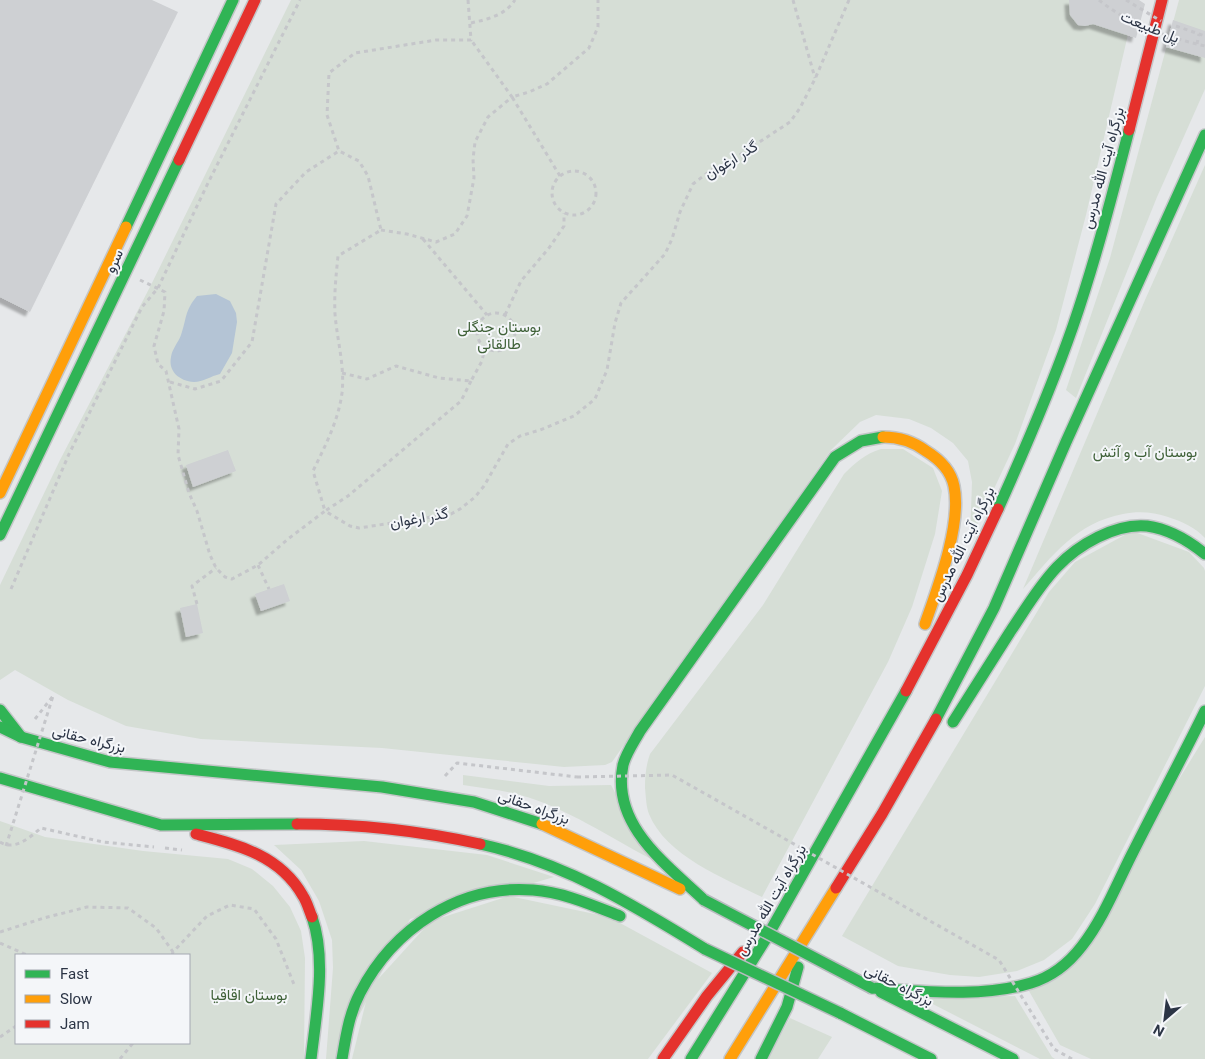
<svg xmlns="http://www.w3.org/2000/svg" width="1205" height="1059" viewBox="0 0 1205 1059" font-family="Roboto,Vazirmatn,sans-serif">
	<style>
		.green { fill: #d6ded6; fill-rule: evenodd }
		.water { fill: #b4c4d5 }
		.building { fill: #ced0d3; filter: url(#shadow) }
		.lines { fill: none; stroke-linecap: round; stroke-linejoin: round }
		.fast-casing { stroke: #c4c6c8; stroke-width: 14 }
		.slow-casing { stroke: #c4c6c8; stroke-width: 14 }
		.jam-casing { stroke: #c4c6c8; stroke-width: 14 }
		.path { stroke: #c5c6ca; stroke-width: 3; stroke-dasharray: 4 4; stroke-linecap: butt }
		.fast { stroke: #30b455; stroke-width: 11 }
		.slow { stroke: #ff9f0a; stroke-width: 11 }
		.jam { stroke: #e5322d; stroke-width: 11 }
		.fast-bridge-casing { stroke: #b8bbbf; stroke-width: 14; stroke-linecap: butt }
		.path-bridge { stroke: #c5c6ca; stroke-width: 3; stroke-dasharray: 4 4; stroke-linecap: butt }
		.fast-bridge { stroke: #30b455; stroke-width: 11 }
		.labels { text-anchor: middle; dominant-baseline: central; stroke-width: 4; stroke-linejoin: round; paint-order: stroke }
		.street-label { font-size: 15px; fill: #2b3445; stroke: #f4f6f9 }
		.park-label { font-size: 15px; fill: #3f6138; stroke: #f4f6f9 }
	</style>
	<defs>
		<filter id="shadow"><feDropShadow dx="-4.5" dy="4.5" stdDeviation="1" flood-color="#0004"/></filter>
	</defs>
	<rect width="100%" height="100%" fill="#e6e8ea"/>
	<g class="green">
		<polygon points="291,0 1136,0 1086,215 1056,330 1015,444 970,540 972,482 968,461 953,443 931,428 909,419 876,415 860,422 831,450 612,762 605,765 564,767 382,748 201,739 126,726 68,700 15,670 0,680 0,585 60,460 151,285"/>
		<polygon points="1179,0 1205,0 1205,89 1157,197 1076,398 1066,390 1110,258"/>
		<path d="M1205,165v373c-9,-10 -24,-17 -37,-21 -14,-5 -30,-6 -45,-3 -47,9 -70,41 -100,75l122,-289z"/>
		<path d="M881,449h22l30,19 9,23 -7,43 -23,73 -24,55 -126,235c-38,-19 -96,-41 -113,-83 -3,-8 -3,-17 -4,-26 0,-12 1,-23 5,-34l113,-149 81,-131c12,-12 21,-20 37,-25z"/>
		<polygon points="1132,531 1189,552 1204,568 1205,571 1205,686 1095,904 1072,939 1044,960 1017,971 979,977 950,975 898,966 842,936 1049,592 1075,562"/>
		<polygon points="1205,737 1205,1059 1091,1059 1060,1045 1029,991 1055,980"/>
		<path d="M463,775l86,11 62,-1 40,74c-42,-22 -84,-51 -131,-64 -18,-5 -38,-7 -57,-10z"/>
		<path d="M0,821l45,16 98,14 85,8 24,10 21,17 17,21 11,24 4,27 -1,101h-304zM16,955h173v88h-173z"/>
		<polygon points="364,841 487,855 554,877 410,919 336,1059 326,1059 333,968 332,940 319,901 301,870 274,845"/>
		<polygon points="509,896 609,917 712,973 648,1059 352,1059 369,989 431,921"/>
		<polygon points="1015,996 1052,1057 1055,1059 1040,1059 921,998"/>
		<polygon points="790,1018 832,1037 818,1059 768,1059"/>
	</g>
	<path class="water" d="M216,294l14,7 6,12 1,9 -5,31 -12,21c-9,2 -17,8 -26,8 -15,-1 -26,-11 -23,-25 1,-8 7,-14 10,-22 6,-17 3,-23 16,-39z"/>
	<g class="building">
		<polygon points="0,0 152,0 178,12 30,312 0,297"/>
		<polygon points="1069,0 1139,0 1145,4 1136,38 1093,24 1085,26 1078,25 1070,15"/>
		<polygon points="1173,20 1205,31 1205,58 1166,47"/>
		<polygon points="228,450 236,471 193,487 186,465"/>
		<polygon points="284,584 290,601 261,611 255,594"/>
		<polygon points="197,604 203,633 186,637 180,608"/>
	</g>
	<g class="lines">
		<defs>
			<g id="fast">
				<polyline points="126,227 233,0"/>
				<path d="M998,509c27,-60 53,-120 75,-183 22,-64 39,-130 56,-196"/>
				<polyline points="0,535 179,160"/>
				<polyline points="0,710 21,737"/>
				<polyline points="936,719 994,608 1066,442 1205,135"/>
				<path d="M953,722c19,-30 38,-60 57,-90 15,-22 28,-45 47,-65 21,-22 58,-44 90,-41 22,3 42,15 58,28"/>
				<polyline points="0,727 21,737 110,762 382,787 474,802 542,824"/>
				<polyline points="0,778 161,825 297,824"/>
				<path d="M480,844c85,19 152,60 225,105"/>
				<path d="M704,900c-38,-36 -93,-75 -81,-135 3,-12 11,-23 17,-34l195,-274 26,-16 22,-4"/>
				<path d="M872,988c50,3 110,10 159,-5 20,-6 38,-20 51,-37 21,-27 34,-60 49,-90 24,-48 50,-96 74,-145"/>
				<polyline points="881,992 1013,1059"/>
				<polyline points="840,1013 931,1059"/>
				<path d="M311,1059c5,-44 16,-99 1,-142"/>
				<path d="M342,1059c4,-23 7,-45 18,-66 33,-64 99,-109 173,-103 30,2 59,15 87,26"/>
				<polyline points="691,1059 767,937 906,691"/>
				<polyline points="761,1059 787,1007 798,967"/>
			</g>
			<g id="slow">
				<path d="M883,437c15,0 31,5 43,14 13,8 25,20 28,35 8,38 -16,101 -29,138"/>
				<polyline points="0,493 126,227"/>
				<polyline points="542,824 680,889"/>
				<polyline points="730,1059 836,888"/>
			</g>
			<g id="jam">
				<polyline points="1129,130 1162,0"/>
				<polyline points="179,160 255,0"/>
				<polyline points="906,691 967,575 998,509"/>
				<path d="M297,824c61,0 124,7 183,20"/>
				<path d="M196,834c42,11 84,21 107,62 4,6 6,14 9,21"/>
				<polyline points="836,888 882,814 936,719"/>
				<polyline points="663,1059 707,996 743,952"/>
			</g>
		</defs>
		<use href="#fast" class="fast-casing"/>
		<use href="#slow" class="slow-casing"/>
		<use href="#jam" class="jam-casing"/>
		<g class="path">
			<path d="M468,0l3,40h-35l-81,13 -26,20 -2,42 12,36 20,10 9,15 13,54 -43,26c-2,20 -4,38 -3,58 2,26 10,52 7,79 -4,29 -17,53 -29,78l12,40 23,-15 113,-95 10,-20"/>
			<polyline points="793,0 815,78"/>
			<path d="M471,23c17,-4 33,-7 44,-23"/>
			<polyline points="1176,26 1205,36"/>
			<polyline points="1197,44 1199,34"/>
			<circle cx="574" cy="193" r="22"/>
			<polyline points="560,176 512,97 529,92 547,84 589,48 598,27 598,0"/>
			<polyline points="381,230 407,234 436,242 455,234 467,216 474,178 473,159 475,142 488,117 512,97 471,40"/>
			<polyline points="423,239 487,315"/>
			<polyline points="140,280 165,292 164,311 154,346 158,364 166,371 179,429 178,455 189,493 197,511 210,555 216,568 225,577 232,579 258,565 288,539 325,511 350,526 359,528 451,514 460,509 475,497 484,486 508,444 520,436 540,430 574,416 595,399 607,370 615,323 621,303 665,254 672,239 680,212 693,184 710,171 732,160 790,122 800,108 815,79 849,0"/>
			<circle cx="496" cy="332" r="19"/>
			<polyline points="505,315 521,281 549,248 564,226 564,213"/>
			<polyline points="342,373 367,379 396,366 439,378 471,381 482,361 485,347"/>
			<polyline points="170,382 195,389 221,381 252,342 276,204 306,172 339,151"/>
			<polyline points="258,565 269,589"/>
			<polyline points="11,589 69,454 142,307 158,288 208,183 300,0"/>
			<polyline points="197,604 192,586 216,568"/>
			<polyline points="35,719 53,696"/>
			<polyline points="445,776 457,763 577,777"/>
			<path d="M0,842c15,9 29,-4 41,-14l62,14 51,5"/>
			<polyline points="165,848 182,850"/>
			<polyline points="0,932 44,918 87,907 128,908 156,928 173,952"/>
			<polyline points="0,943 27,955"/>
			<polyline points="172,955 173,952 207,916 230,905 254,909 276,939 295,987"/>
			<polyline points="0,1037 16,1026"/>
			<polyline points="120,1059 133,1043"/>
		</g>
		<use href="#fast" class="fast"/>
		<use href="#slow" class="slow"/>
		<use href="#jam" class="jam"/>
		<defs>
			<g id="fast-bridge">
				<polyline points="704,900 872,988"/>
				<polyline points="705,949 840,1013"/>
			</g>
		</defs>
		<use href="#fast-bridge" class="fast-bridge-casing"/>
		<g class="path-bridge">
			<path d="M1099,0c31,25 68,37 106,46"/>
			<polyline points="1126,0 1161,21"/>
			<polyline points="577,777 672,775 999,960 1054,1049 1072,1059"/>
			<polyline points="6,846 53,696"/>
		</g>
		<use href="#fast-bridge" class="fast-bridge"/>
	</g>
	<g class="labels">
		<g class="street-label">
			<text transform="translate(1150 27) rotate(22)">پل طبیعت</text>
			<text transform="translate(731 160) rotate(-31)">گذر ارغوان</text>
			<text transform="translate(1103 168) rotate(-75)">بزرگراه آیت الله مدرس</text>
			<text transform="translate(114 261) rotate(-65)">سرو</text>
			<text transform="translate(419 518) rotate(-10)">گذر ارغوان</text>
			<text transform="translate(963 544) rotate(-64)">بزرگراه آیت الله مدرس</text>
			<text transform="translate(89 739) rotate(14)">بزرگراه حقانی</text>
			<text transform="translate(534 807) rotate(20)">بزرگراه حقانی</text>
			<text transform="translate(771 900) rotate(-60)">بزرگراه آیت الله مدرس</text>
			<text transform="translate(899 985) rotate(27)">بزرگراه حقانی</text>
		</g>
		<g class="park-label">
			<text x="499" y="327">بوستان جنگلی<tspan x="499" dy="17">طالقانی</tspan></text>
			<text x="1145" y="452">بوستان آب و آتش</text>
			<text x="249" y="995">بوستان اقاقیا</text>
		</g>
	</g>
	<rect x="15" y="954" width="175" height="90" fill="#f4f6f9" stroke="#a4a8b1"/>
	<rect x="25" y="970" width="25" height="8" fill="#30b455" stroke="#a4a8b1"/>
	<text x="60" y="979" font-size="15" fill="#2b3445">Fast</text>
	<rect x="25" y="995" width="25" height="8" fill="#ff9f0a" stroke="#a4a8b1"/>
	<text x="60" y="1004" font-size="15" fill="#2b3445">Slow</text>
	<rect x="25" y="1020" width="25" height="8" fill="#e5322d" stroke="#a4a8b1"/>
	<text x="60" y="1029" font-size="15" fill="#2b3445">Jam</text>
	<g transform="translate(1165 1019) rotate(208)" stroke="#f4f6f9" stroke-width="4" paint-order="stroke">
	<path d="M0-4L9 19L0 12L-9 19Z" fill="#2b3445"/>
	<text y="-8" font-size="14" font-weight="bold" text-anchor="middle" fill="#2b3445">N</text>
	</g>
</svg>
